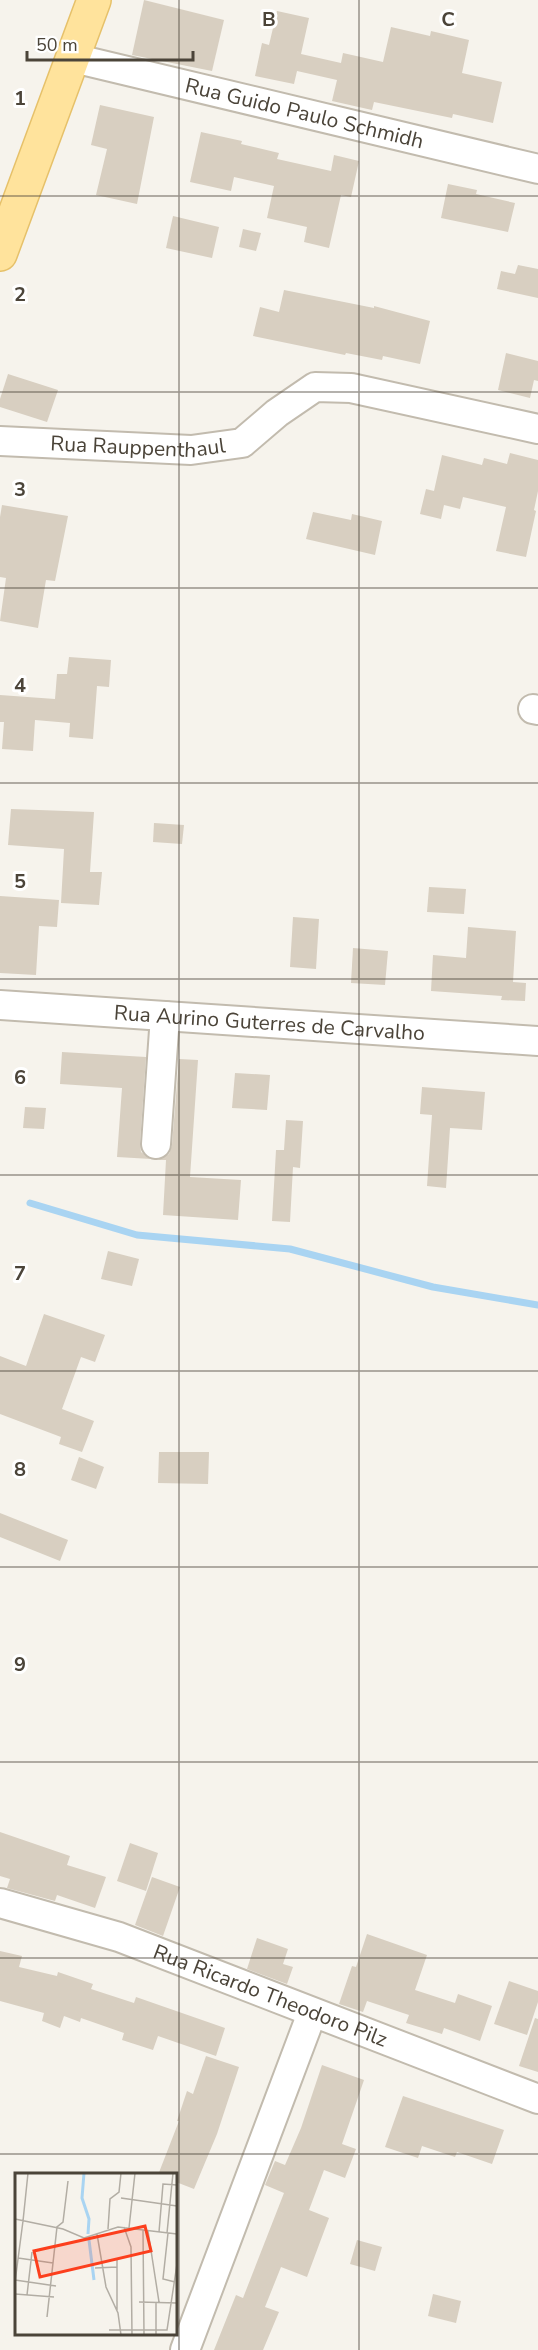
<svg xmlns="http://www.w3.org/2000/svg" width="538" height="2350" viewBox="0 0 538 2350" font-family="'Nunito Sans',sans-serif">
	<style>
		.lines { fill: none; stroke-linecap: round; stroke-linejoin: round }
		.stream { stroke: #a9d4f2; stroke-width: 7 }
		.building { fill: #d8cfc1 }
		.minor-casing { stroke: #c2bbae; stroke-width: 32 }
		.major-casing { stroke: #e6c16a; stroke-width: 36 }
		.minor { stroke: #fff; stroke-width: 28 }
		.major { stroke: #ffe39c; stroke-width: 33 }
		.grid { fill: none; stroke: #4b4439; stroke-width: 1.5; stroke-opacity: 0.55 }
		.labels { text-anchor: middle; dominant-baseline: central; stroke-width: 6; stroke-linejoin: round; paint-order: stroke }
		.street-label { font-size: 21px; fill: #4b4439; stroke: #fff }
		.inset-river { fill: none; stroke: #a9d4f2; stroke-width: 3 }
		.inset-road { fill: none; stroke: #b2ada4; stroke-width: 1.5 }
		.view { fill: #fc3f1d; fill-opacity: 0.15; stroke: #fc3f1d; stroke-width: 3 }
		.inset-edge { fill: none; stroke: #4b4439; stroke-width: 3 }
		.grid-label { font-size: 20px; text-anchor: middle; font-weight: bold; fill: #4b4439; stroke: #fff; stroke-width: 6; stroke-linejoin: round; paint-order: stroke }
	</style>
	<rect width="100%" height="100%" fill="#f6f3ec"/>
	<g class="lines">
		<polyline class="stream" points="30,1203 137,1235 290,1249 433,1287 538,1305"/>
	</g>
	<g class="building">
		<polygon points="144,0 224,20 212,71 132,55"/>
		<polygon points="277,11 309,18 301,54 341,63 343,53 383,62 391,27 430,36 431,31 469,40 462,73 502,82 493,123 453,114 452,118 374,102 372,110 332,101 337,80 297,71 294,84 255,76 262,43 269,45"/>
		<polygon points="100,105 154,117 137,204 96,195 107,149 91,145"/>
		<polygon points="201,132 242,141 241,144 279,153 277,159 331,171 334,155 359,161 351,197 341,195 329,248 304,242 307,227 267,218 274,186 234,177 231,191 190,182"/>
		<polygon points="448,184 477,190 476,194 515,203 508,232 441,218"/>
		<polygon points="173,216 219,227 212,258 166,248"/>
		<polygon points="243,229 261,233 256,251 239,247"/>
		<polygon points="518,265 538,269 538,298 497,289 501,271 515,274"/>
		<polygon points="284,290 374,308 374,306 430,321 420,364 383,356 382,360 346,353 345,355 253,336 260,307 279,312"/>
		<polygon points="506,353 538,361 538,381 534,380 530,398 498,390"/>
		<polygon points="8,374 58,390 47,422 0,407 0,399"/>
		<polygon points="510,453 538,460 538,491 534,510 536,511 526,557 496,551 506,507 463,497 460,509 444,505 441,519 420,514 426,489 434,491 442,455 482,465 484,458 507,464"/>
		<polygon points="2,505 68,516 55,581 46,580 38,628 0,621 6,578 0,577 0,517"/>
		<polygon points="313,512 351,520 352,514 382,521 375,555 306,539"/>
		<polygon points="69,657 111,660 109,687 97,686 93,739 69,737 70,723 35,720 33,751 2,749 4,722 0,722 0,695 55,699 57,674 67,674"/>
		<polygon points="11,809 94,812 90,872 102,872 99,905 61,903 64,849 8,845"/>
		<polygon points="154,823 184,825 182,844 153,842"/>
		<polygon points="429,887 466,889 464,914 427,912"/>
		<polygon points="0,896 59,900 57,927 39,926 36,975 0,973"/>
		<polygon points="293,917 319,919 316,969 290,967"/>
		<polygon points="468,927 516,931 513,982 526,983 525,1001 501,1000 502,996 431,991 433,955 466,958"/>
		<polygon points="353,948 388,951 385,985 351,983"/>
		<polygon points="62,1052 146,1057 140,1143 141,1152 151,1159 117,1157 122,1088 60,1084"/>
		<polygon points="179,1059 198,1060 190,1177 241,1180 238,1220 163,1215 166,1160 158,1160 169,1154 172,1145"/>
		<polygon points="235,1073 270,1075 267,1110 232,1108"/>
		<polygon points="422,1087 485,1092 482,1130 450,1128 446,1188 427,1186 432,1115 420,1114"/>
		<polygon points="25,1107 46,1108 44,1129 23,1128"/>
		<polygon points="286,1120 303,1121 300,1168 293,1167 290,1222 272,1221 276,1150 284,1150"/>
		<polygon points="108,1251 139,1259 132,1286 101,1279"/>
		<polygon points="44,1314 105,1335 95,1362 81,1357 62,1409 94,1421 82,1452 59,1444 61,1437 0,1414 0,1356 26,1366"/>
		<polygon points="159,1452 209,1452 208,1484 158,1483"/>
		<polygon points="79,1457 104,1467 96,1489 71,1480"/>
		<polygon points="0,1513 68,1540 60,1561 0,1537"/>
		<polygon points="0,1832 70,1856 67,1865 106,1877 95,1908 57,1895 55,1901 7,1888 10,1879 0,1876"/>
		<polygon points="130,1843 158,1853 146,1891 117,1881"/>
		<polygon points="152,1877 180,1887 163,1936 135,1925"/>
		<polygon points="367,1934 427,1955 415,1990 455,2003 458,1994 492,2006 480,2041 444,2028 442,2034 406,2023 409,2015 367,2001 363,2012 339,2004 352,1966 356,1967"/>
		<polygon points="257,1938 288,1949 283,1964 293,1967 287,1984 247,1969"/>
		<polygon points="0,1951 22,1956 19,1967 57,1976 58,1972 93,1984 91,1989 134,2003 136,1997 225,2028 216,2056 158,2036 153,2050 122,2040 124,2033 81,2018 80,2022 64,2016 60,2028 42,2021 44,2013 0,2001"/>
		<polygon points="509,1981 538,1991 538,2002 527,2035 494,2024"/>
		<polygon points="535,2018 538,2019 538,2072 519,2066"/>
		<polygon points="206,2056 239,2067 217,2134 194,2189 176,2182 176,2175 158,2175 179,2121 177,2121 187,2091 193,2094"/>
		<polygon points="322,2065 364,2080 342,2144 356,2149 345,2178 324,2170 309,2210 329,2218 307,2277 281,2267 265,2307 279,2312 263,2350 214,2350 236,2295 243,2298 284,2193 265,2185 275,2161 285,2165 301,2128"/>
		<polygon points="403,2096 504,2130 492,2164 457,2152 455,2157 422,2146 418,2158 385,2147"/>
		<polygon points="357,2240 382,2247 375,2271 350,2264"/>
		<polygon points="433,2294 461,2301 456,2323 428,2316"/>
	</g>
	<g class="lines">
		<defs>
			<g id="minor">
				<path id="s1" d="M73,58l465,111"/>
				<path id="s2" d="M0,441l191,9 51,-7 35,-30 38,-26 36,1 187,41"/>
				<polyline points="533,709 538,710"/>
				<path id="s3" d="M0,1005l538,36"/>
				<polyline points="156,1144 165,1016"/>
				<path id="s4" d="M0,1903l119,34 419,162"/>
				<polyline points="185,2350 312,2013"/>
			</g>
			<polyline id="major" points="0,254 94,0"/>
		</defs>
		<use href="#minor" class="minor-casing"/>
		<use href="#major" class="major-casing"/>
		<use href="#minor" class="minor"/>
		<use href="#major" class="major"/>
	</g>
	<path class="grid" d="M179,0v2350M359,0v2350M0,196h538M0,392h538M0,588h538M0,783h538M0,979h538M0,1175h538M0,1371h538M0,1567h538M0,1762h538M0,1958h538M0,2154h538"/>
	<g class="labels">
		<g class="street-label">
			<text stroke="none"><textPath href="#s1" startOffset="238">Rua Guido Paulo Schmidh</textPath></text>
			<text stroke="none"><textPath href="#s2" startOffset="138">Rua Rauppenthaul</textPath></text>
			<text stroke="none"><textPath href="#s3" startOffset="270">Rua Aurino Guterres de Carvalho</textPath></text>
			<text stroke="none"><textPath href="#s4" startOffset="286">Rua Ricardo Theodoro Pilz</textPath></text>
		</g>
	</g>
	<g transform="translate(15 2173)">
		<rect width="162" height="162" fill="#f6f3ec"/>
		<path class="inset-river" d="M69,0l-2,25 7,21 -1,15M74,67l5,40"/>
		<path class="inset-road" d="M106,25l56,8M0,46l48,10 21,9 34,-11 59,7M8,48l5,-48M109,54l7,20 1,88M114,55l6,-55M93,56l2,-30 9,-7 2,-19M128,57l1,105M133,58l11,71M144,59l4,-48 14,1M152,60l6,-60M153,60l-5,46 12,3M82,61l9,53 12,26 3,22M3,85l35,5M80,95l22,-1M0,107l41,6M0,109l8,-61M0,121l39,3M12,122l5,-43M124,129l38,1M102,137v-51M32,144l10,-90 6,-5 5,-41M94,157h58l10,-66M141,162v-33"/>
		<path class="view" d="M130,53l6,25 -111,26 -6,-26z"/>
		<rect width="162" height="162" class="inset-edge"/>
	</g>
	<g class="grid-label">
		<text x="269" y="26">B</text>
		<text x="448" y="26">C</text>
		<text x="20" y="105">1</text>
		<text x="20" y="301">2</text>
		<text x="20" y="496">3</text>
		<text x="20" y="692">4</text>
		<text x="20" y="888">5</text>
		<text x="20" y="1084">6</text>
		<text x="20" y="1280">7</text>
		<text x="20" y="1476">8</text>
		<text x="20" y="1671">9</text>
	</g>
	<path d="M27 51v9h166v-9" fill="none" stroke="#4b4439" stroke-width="3"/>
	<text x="36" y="51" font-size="18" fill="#4b4439" stroke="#ffffff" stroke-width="4.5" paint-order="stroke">50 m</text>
</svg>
